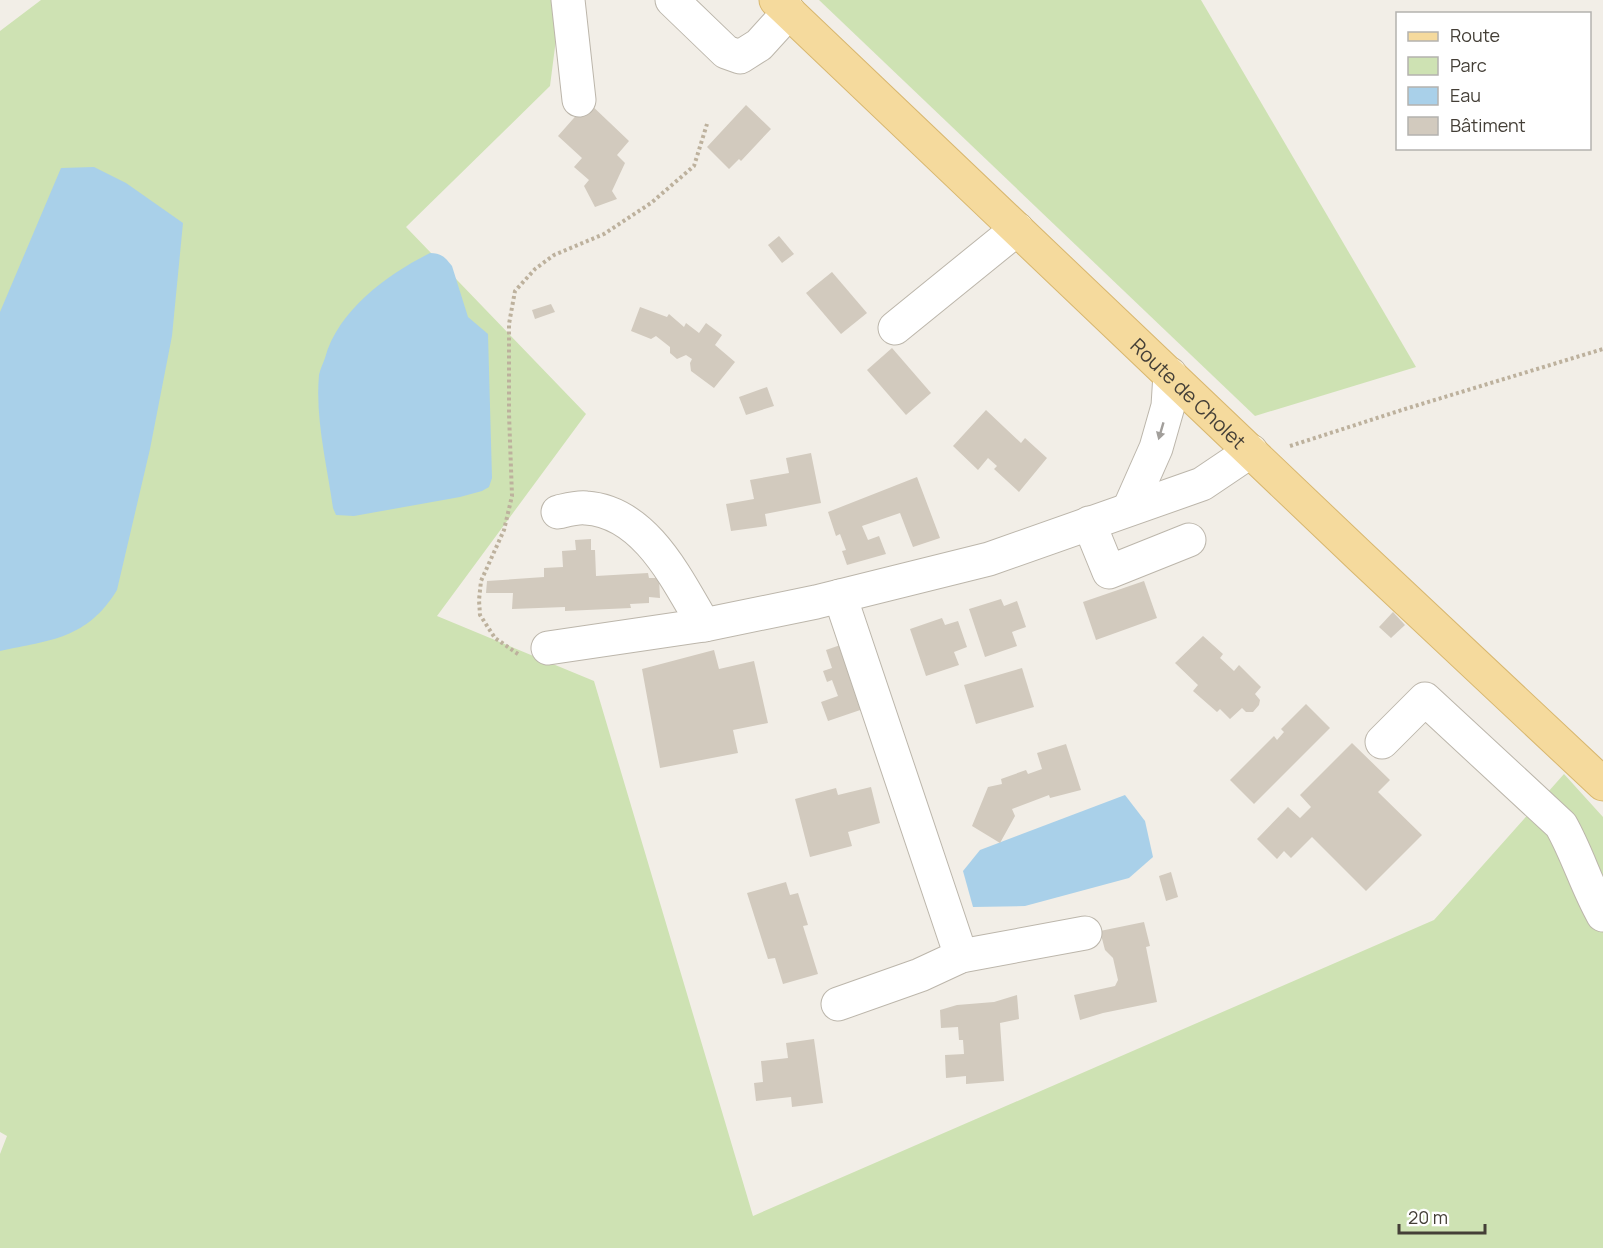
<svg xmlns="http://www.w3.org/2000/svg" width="1603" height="1248" viewBox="0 0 1603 1248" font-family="Manrope,sans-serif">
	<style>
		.green { fill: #cee2b3 }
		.water { fill: #a9d0e9 }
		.building { fill: #d2cabe }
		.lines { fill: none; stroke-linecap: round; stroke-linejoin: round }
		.minor-casing { stroke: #bcb6ab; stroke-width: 35 }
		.major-casing { stroke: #d8b76f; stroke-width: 35 }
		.path { stroke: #bdb19d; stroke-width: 4; stroke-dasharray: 3 3; stroke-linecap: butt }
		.minor { stroke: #fff; stroke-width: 33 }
		.major { stroke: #f5da9d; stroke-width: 33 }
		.oneway { fill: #a29f9b }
		.labels { text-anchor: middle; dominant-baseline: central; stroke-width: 4.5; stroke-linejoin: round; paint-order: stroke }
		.street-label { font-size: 20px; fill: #443f37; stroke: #fff }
	</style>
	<rect width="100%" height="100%" fill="#f2eee7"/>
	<g class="green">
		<polygon points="41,0 561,0 550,86 406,227 586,414 437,616 594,681 753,1216 1434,920 1564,774 1603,817 1603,1248 0,1248 0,1154 7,1136 0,1132 0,31"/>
		<polygon points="819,0 1201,0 1416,367 1255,416"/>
	</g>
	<g class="water">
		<path d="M94,167l32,16 57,40 -11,113 -22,113 -33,141c-30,49 -66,50 -117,61v-339l61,-144z"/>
		<path d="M430,253c11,0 15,4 22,13l16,51 20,17 4,144 -3,9 -7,4 -22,6 -106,19 -18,-1 -3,-7c-6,-43 -18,-89 -14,-133 1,-6 4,-11 6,-17 13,-48 63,-84 105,-105z"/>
		<polygon points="1125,795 1145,821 1153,857 1129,878 1025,906 973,907 963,871 980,850"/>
	</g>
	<g class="building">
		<polygon points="588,102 629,141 617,155 625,163 612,191 617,199 595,207 584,186 589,180 574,167 582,158 558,136"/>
		<polygon points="746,105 771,129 741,161 739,159 729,169 707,147"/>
		<polygon points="779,236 794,254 782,263 768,245"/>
		<polygon points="832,272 867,313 841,334 806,293"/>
		<polygon points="551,304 555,312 535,319 532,310"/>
		<polygon points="640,307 667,317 669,314 684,327 686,323 699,333 706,323 722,335 715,345 735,362 714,388 691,371 690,363 692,359 686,355 677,359 670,353 670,347 656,336 651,339 631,331"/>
		<polygon points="892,348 931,393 906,415 867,370"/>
		<polygon points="767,387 774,406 746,415 739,397"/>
		<polygon points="986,410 1021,443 1025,438 1047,458 1019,492 994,469 997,466 988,458 978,470 953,446"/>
		<polygon points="811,453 821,503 765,514 767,526 731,531 726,504 754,499 750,480 789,473 786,458"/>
		<polygon points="917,477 940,538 913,547 900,513 862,526 868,540 879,536 886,554 847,565 842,551 846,550 840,534 836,536 828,512"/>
		<polygon points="591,539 591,550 595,550 596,576 648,573 649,578 659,578 660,598 649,597 649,603 630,604 631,608 565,611 565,607 512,609 513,593 486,593 487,581 544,577 544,568 563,567 562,551 576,550 575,540"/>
		<polygon points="1144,581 1157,618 1096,640 1083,602"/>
		<polygon points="1001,599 1004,606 1017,601 1026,627 1012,632 1017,646 985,657 969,609"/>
		<polygon points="1393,612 1405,625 1391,638 1379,627"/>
		<polygon points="942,618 945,625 958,621 967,647 954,652 959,665 926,676 910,629"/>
		<polygon points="1203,636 1223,654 1220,658 1234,671 1239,665 1261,687 1255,694 1260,700 1259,705 1253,712 1246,712 1242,708 1230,719 1220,709 1217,712 1193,691 1198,685 1175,663"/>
		<polygon points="849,642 872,706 828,721 821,702 838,696 832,680 827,682 823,671 832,668 826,650"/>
		<polygon points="714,650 719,669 754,661 768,723 733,730 738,753 660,768 642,669"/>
		<polygon points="1022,668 1034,707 976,724 964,685"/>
		<polygon points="1306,704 1330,728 1254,804 1230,780 1274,736 1277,740 1284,732 1281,729"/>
		<polygon points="1352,743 1390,780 1378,792 1422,835 1366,891 1312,837 1291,858 1284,851 1277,859 1257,839 1288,807 1300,818 1311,807 1300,795"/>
		<polygon points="1066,744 1081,790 1050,798 1049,795 1012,809 1015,816 1000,843 972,826 988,787 1002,784 1001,779 1026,770 1028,774 1042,769 1037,753"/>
		<polygon points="871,787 880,823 848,832 852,846 810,857 795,799 836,788 838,795"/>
		<polygon points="1171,872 1178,897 1166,901 1159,876"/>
		<polygon points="786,882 790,895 798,893 808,925 803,926 818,974 783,984 775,958 768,959 747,893"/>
		<polygon points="1144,922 1150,946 1146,947 1157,1002 1103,1013 1080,1020 1074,995 1115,986 1118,980 1113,958 1105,950 1100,931"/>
		<polygon points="1017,995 1019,1019 1000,1023 1004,1081 966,1084 966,1076 946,1078 945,1055 964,1054 963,1040 959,1040 958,1027 941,1028 940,1010 957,1005 994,1002"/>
		<polygon points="814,1039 823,1103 792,1107 791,1097 756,1101 754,1083 763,1082 761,1061 788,1058 786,1043"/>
	</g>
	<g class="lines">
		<defs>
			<g id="minor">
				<polyline points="568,0 579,100"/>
				<polyline points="672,0 726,52 740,57 759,45 789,12"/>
				<polyline points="895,328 1017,229"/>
				<polyline points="1129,509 1156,448 1168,406 1170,374"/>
				<path d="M558,512c9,-2 19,-5 28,-4 60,4 91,72 118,117"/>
				<polyline points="1089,523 1109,572 1189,540"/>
				<polyline points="840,596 961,956"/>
				<polyline points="548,648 704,625 816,602 989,559 1202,484 1251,451"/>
				<path d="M1382,742l43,-43 136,126c17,30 25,60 42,90"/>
				<polyline points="838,1004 920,975 961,956 1085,933"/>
			</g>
			<g id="major">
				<path id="s1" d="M776,0l585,557 242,227"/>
			</g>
		</defs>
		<use href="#minor" class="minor-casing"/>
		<use href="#major" class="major-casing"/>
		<g class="path">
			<polyline points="1290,446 1405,409 1603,349"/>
			<polyline points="518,654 495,638 480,615 479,600 481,581 504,530 512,496 509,414 509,324 515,291 535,269 554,255 604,234 651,203 694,166 707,124"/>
		</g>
		<use href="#minor" class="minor"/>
		<use href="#major" class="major"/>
	</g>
	<defs><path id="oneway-solid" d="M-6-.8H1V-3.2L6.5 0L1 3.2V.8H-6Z" transform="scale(1.5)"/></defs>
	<use class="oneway" href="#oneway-solid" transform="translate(1161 431) rotate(106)"/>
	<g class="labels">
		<g class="street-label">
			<text stroke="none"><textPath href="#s1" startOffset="570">Route de Cholet</textPath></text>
		</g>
	</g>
	<rect x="1396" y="12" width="195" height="138" fill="#ffffff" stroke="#b4b2af" stroke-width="1.5"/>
	<rect x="1408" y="32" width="30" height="9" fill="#f5da9d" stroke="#b4b2af" stroke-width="1.5"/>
	<text x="1450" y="42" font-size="18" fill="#443f37">Route</text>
	<rect x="1408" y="57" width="30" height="18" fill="#cee2b3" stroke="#b4b2af" stroke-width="1.5"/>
	<text x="1450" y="72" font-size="18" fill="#443f37">Parc</text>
	<rect x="1408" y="87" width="30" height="18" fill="#a9d0e9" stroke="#b4b2af" stroke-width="1.5"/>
	<text x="1450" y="102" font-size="18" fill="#443f37">Eau</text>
	<rect x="1408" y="117" width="30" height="18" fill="#d2cabe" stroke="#b4b2af" stroke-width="1.5"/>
	<text x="1450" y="132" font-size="18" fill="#443f37">Bâtiment</text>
	<path d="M1399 1224v9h86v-9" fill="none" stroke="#443f37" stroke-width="3"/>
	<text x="1408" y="1224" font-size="18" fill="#443f37" stroke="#ffffff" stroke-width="4.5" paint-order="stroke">20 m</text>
</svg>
